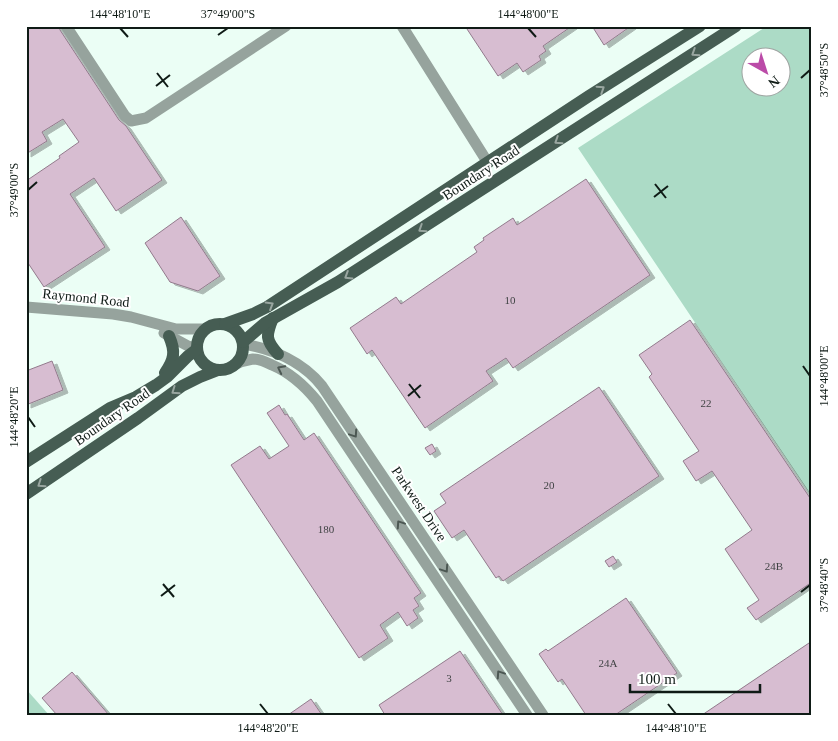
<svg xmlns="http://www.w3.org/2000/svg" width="838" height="741" viewBox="0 0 838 741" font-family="'Times New Roman',serif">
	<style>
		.green { fill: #acdbc6; fill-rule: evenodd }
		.building { fill: #d7bdd1; stroke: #927a8c; filter: url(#shadow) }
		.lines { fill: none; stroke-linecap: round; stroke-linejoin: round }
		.minor { stroke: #96a39d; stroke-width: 11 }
		.major { stroke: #465d53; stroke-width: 12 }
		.oneway { stroke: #99a6a0 }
		.oneway2 { stroke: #4c5853 }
		.ticks { fill: none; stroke: #0f1b16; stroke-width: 2 }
		.labels { text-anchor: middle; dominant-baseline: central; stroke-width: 4; stroke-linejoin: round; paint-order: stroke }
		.number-label { font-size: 11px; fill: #414445 }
		.street-label { font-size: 14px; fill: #0f1b16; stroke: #fff }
		.neatline { fill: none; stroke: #0f1b16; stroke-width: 2 }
		.ticks-label { font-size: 12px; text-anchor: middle; fill: #0f1b16 }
	</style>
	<defs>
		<filter id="shadow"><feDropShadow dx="5" dy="3" stdDeviation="0" flood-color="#0004"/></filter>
	</defs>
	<rect width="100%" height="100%" fill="#ebfef5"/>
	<g class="green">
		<path d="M767,26h45v471l-234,-349zM750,58h30v30h-30z"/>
		<polygon points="26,689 49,715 26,715"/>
	</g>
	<g class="building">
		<polygon points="26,26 59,26 60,30 119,120 126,126 162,180 116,211 94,178 70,194 105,247 44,287 26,260 26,181 60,158 59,156 79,142 63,119 42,132 47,141 26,154"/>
		<polygon points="465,26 572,26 543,46 546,51 539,56 541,60 523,72 517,63 498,76"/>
		<polygon points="592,26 631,26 604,45"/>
		<polygon points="586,179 650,275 513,368 506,358 486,371 493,381 425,428 372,350 367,354 350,328 396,297 401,304 477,252 474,247 484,240 483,238 513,218 517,225"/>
		<polygon points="181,217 220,276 198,291 170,282 145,243"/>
		<polygon points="690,320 812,501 812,582 756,620 747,608 759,600 725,549 752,530 712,471 696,481 683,461 699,451 649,377 652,374 639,355"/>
		<polygon points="52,361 63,390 26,405 26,371"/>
		<polygon points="599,387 659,476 503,581 499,576 496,578 464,530 452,538 434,511 446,503 440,494"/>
		<polygon points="279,405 285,415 287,414 304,440 314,433 421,593 414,598 419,606 413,610 418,618 407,626 398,612 380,625 388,638 359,658 231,465 260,446 269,459 289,446 267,413"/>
		<polygon points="432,444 436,451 430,455 425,448"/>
		<polygon points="613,556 617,562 609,567 605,561"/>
		<polygon points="626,598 677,673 615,715 586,715 562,679 558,682 539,654 546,649 548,651"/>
		<polygon points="812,641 812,715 702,715"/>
		<polygon points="460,651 503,715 385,715 379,705"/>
		<polygon points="72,672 109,715 57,715 42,698"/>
		<polygon points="311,699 322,715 288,715"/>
	</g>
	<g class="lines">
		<g class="minor">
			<polyline points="66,26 125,116 131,121 146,118 286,26"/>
			<polyline points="402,26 488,163"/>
			<polyline points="26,307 113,314 131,317 176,329 204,329"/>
			<polyline points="164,333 188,346 196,348"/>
			<path d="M243,344c30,5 60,18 79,42l221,329"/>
			<path d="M234,365c6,-3 12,-5 19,-6 6,0 13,3 19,6 19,8 32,20 45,36l210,314"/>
		</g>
		<g class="major">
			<path d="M273,318c-7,17 -8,22 5,36"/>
			<circle cx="220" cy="347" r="23"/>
			<polyline points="225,324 253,314 267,307 589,96 700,26"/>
			<polyline points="243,342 265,323 338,282 736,26"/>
			<path d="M165,373c9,-13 11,-21 4,-37"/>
			<polyline points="26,462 110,408 136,397 156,385 167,377 188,356 196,350"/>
			<polyline points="26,494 138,418 182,386 200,377 218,370"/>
		</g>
	</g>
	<defs><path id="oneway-chevron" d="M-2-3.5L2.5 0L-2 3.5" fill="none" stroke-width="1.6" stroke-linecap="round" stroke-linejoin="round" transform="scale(1.25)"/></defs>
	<g class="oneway">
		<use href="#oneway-chevron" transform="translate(695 53) rotate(147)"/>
		<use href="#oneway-chevron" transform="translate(601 89) rotate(-33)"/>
		<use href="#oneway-chevron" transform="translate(558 141) rotate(147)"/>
		<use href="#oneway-chevron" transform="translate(422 229) rotate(147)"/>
		<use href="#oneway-chevron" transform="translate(348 276) rotate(148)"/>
		<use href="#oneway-chevron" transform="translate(270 305) rotate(-31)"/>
		<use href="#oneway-chevron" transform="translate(175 391) rotate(145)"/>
		<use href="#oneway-chevron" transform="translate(41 484) rotate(146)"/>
	</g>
	<g class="oneway2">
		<use href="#oneway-chevron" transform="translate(281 369) rotate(-153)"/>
		<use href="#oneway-chevron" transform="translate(354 434) rotate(56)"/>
		<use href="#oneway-chevron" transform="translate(400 524) rotate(-124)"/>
		<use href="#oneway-chevron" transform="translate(445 569) rotate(56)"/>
		<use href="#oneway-chevron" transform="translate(500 674) rotate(-124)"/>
	</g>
	<path class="ticks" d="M120,28l8,9M528,28l8,9M218,35l10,-7M157,73l11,14M801,78l9,-8M156,86l14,-11M655,184l11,14M28,190l9,-8M654,197l14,-11M803,366l7,10M409,384l11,14M408,396l13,-11M28,417l7,10M163,584l11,13M801,592l9,-7M161,596l14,-11M260,704l8,10M668,704l8,10"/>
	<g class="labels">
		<g class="number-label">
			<text x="510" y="300">10</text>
			<text x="706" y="403">22</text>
			<text x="549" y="485">20</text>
			<text x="326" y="529">180</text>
			<text x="774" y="566">24B</text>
			<text x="608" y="663">24A</text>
			<text x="449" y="678">3</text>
		</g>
		<g class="street-label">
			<text transform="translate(481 173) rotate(-33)">Boundary Road</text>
			<text transform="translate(86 298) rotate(6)">Raymond Road</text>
			<text transform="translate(112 417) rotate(-35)">Boundary Road</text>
			<text transform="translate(419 504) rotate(56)">Parkwest Drive</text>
		</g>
	</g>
	<rect width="838" height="741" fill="none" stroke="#ffffff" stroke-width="55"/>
	<g transform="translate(766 72) rotate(141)"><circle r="24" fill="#ffffff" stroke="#9fa4a2"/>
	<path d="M0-4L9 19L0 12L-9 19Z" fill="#bb4ba8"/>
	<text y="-8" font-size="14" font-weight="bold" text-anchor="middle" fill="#0f1b16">N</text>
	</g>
	<path d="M630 684v8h130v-8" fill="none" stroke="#0f1b16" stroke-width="2.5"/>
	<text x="638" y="684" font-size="15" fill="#0f1b16" stroke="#ffffff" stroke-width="4" paint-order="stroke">100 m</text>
	<rect x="28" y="28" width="782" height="686" class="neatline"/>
	<g class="ticks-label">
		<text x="120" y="18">144°48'10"E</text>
		<text x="228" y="18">37°49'00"S</text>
		<text x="528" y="18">144°48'00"E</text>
		<text transform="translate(824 70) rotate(-90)" y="4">37°48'50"S</text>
		<text transform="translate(14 190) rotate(-90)" y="4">37°49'00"S</text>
		<text transform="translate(824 376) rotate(-90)" y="4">144°48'00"E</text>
		<text transform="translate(14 417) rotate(-90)" y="4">144°48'20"E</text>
		<text transform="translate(824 585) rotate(-90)" y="4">37°48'40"S</text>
		<text x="268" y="732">144°48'20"E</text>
		<text x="676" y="732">144°48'10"E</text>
	</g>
</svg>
